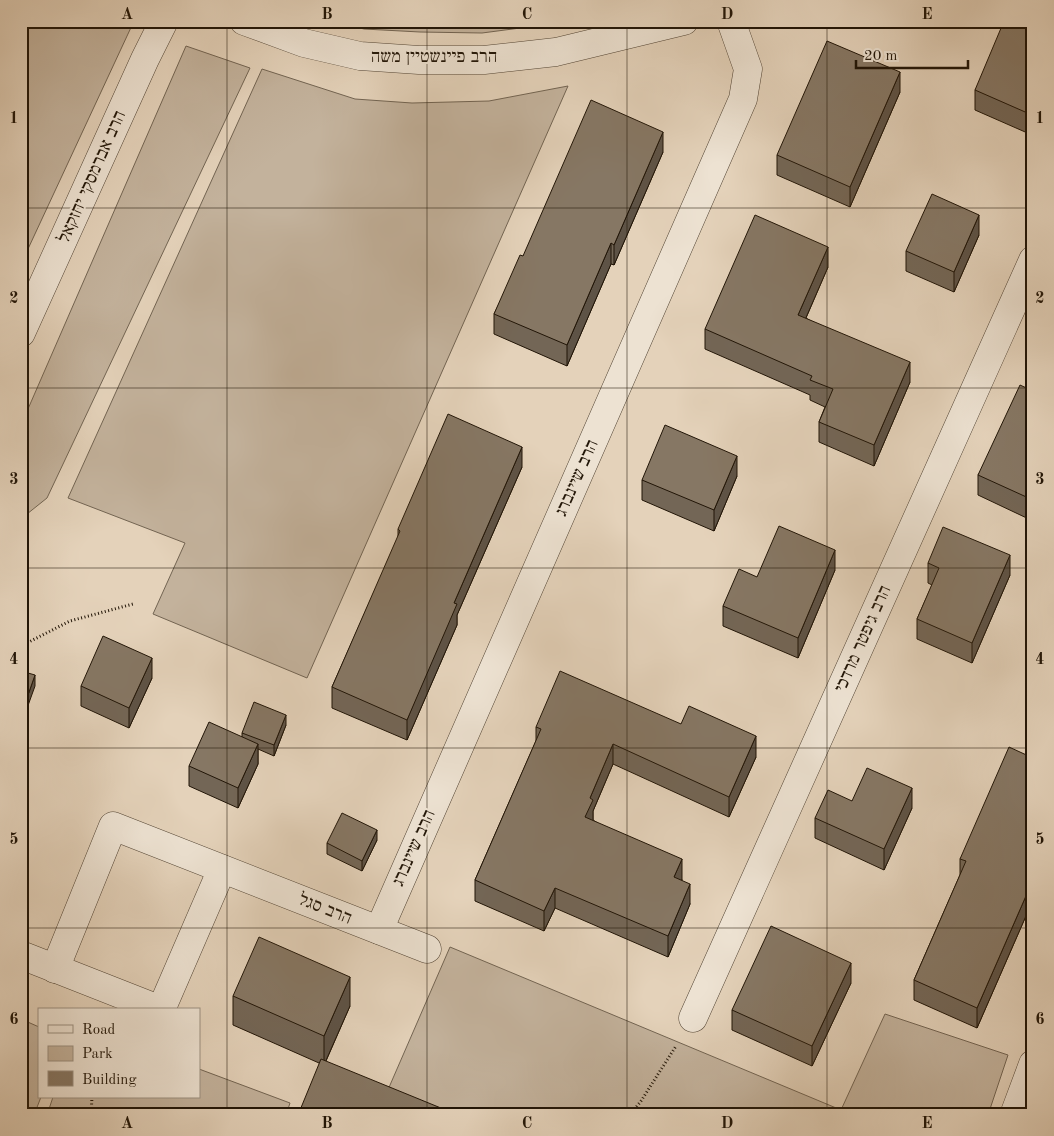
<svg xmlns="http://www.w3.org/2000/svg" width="1054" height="1136" viewBox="0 0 1054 1136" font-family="'Old Standard TT','Frank Ruhl Libre',serif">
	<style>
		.green { fill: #c3b29c; stroke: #726452 }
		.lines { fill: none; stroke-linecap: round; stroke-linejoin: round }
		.minor-casing { stroke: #524434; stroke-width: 29 }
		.path { stroke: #211507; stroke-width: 3; stroke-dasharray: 1 2.5; stroke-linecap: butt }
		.minor { stroke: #ede2d2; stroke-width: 28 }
		.wall { fill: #736656; stroke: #211507 }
		.shaded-wall { fill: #5e5346; stroke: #211507 }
		.building { fill: #867764; stroke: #211507 }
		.grid { fill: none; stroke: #211507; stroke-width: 1; stroke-opacity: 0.55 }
		.labels { text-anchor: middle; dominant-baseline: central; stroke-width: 4; stroke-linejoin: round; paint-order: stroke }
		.street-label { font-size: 18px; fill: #211507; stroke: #ede2d2 }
		.neatline { fill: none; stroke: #211507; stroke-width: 2 }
		.grid-label { font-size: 16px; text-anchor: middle; font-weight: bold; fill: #211507 }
	</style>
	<rect width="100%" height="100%" fill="#e4d2ba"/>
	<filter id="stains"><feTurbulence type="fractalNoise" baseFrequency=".004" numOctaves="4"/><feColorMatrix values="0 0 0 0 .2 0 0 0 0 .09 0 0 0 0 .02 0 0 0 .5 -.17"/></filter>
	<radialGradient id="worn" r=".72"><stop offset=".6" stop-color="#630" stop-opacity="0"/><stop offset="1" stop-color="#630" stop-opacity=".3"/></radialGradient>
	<g class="green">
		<polygon points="21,21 134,21 21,264"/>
		<polygon points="333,21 564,21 551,24 482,33 420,32 364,29"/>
		<polygon points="186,46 250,68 47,498 22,518 21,520 21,425"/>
		<polygon points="262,69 355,99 412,103 489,101 568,86 307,678 153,614 185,543 68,498"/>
		<polygon points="450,947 841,1110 885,1014 1008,1055 988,1115 444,1115 387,1092"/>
		<polygon points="21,1019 39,1027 39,1097 41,1097 34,1115 21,1115"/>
		<polygon points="199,1069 290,1103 286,1115 47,1115 53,1097 199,1097"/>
	</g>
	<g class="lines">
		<defs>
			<g id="minor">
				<polyline points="244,21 304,43 360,56 419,60 484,60 556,52 684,21"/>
				<polyline points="21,333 145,59 164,21"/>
				<polyline points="379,930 743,99 748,69 731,21"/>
				<polyline points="21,955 161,1010"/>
				<polyline points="55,969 113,826 427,949"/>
				<polyline points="161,1010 222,869"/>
				<polyline points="693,1018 1033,260"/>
				<polyline points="1014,1115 1033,1064"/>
			</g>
		</defs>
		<use href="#minor" class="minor-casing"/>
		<g class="path">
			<polyline points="21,646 70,621 133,604"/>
			<polyline points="91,1115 92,1097"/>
			<polyline points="630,1115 641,1101 676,1046"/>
		</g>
		<use href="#minor" class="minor"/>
	</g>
	<g class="wall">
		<polygon points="1033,21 1033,133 1032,135 975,110 975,90"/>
		<polygon points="900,92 850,207 777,175 777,155"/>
		<polygon points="663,152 614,265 611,264 567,366 494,334 494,314 523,256"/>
		<polygon points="979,235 954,292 906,271 906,251"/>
		<polygon points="828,267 806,318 910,382 874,466 819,442 819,422 825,407 810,400 810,395 705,349 705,329"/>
		<polygon points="1033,391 1033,521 978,495 978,475"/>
		<polygon points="522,467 457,615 457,625 407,740 332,708 332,687 398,538 398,529"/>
		<polygon points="737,476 714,531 642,500 642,480"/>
		<polygon points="928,563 1010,575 972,663 917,639 917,619 932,585 928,583"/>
		<polygon points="835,570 798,658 723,626 723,606"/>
		<polygon points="152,678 129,728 81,706 81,686"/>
		<polygon points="286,725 274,756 258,749 258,764 238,808 189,786 189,766 242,737 242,733"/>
		<polygon points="536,727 756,757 729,817 613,764 593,811 593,820 682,879 682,881 690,904 668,957 555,908 544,931 475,901 475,880 536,741"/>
		<polygon points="1033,758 1033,911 1029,909 977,1028 914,1000 914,980 960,875 960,859"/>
		<polygon points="852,801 912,808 884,870 815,838 815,818"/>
		<polygon points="377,840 362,871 327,854 327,843"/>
		<polygon points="851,983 812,1066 732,1030 732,1010"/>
		<polygon points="233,996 350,1006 326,1061 319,1063 233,1025"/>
	</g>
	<g class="shaded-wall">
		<polygon points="900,72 900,92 850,207 850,187"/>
		<polygon points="1033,113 1033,133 1032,135 1032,115"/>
		<polygon points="663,132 663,152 614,265 614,245"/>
		<polygon points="979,215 979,235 954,292 954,272"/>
		<polygon points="611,243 611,264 567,366 567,345"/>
		<polygon points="828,247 828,267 798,336 798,315"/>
		<polygon points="910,362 910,382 874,466 874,445"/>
		<polygon points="522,447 522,467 457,615 457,625 407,740 407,720 454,603"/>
		<polygon points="737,456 737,476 714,531 714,510"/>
		<polygon points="835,550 835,570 798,658 798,638"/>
		<polygon points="1010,555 1010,575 972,663 972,643"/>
		<polygon points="152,658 152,678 129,728 129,708"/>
		<polygon points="35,675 35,686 21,725 21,715"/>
		<polygon points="286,715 286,725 274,756 274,745"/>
		<polygon points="756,736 756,757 729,817 729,797"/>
		<polygon points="258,744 258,764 238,808 238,788"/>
		<polygon points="613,744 613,764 593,811 593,820 585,838 585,817 590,798"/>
		<polygon points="912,788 912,808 884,870 884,849"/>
		<polygon points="377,830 377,840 362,871 362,861"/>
		<polygon points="682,859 682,879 674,898 674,877"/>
		<polygon points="690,884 690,904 668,957 668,936"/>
		<polygon points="555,888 555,908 544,931 544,911"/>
		<polygon points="1029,889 1029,909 977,1028 977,1008"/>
		<polygon points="851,963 851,983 812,1066 812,1046"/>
		<polygon points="350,977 350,1006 324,1065 324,1036"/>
	</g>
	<g class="building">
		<polygon points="1004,21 1033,21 1033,113 1032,115 975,90"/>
		<polygon points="827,41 900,72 850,187 777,155"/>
		<polygon points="591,100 663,132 614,245 611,243 567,345 494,314 520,255 523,256"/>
		<polygon points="932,194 979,215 954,272 906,251"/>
		<polygon points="755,215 828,247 798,315 910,362 874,445 819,422 833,389 810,380 812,376 705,329"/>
		<polygon points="1020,385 1033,391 1033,500 978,475"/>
		<polygon points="448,414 522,447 454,603 457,604 407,720 332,687 400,531 398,529"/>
		<polygon points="665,425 737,456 714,510 642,480"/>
		<polygon points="779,526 835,550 798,638 723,606 739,569 757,577"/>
		<polygon points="943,527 1010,555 972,643 917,619 939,568 928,563"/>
		<polygon points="103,636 152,658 129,708 81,686"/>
		<polygon points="21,671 35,675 21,715"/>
		<polygon points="560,671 681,724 689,706 756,736 729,797 613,744 590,798 593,800 585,817 682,859 674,877 690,884 668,936 555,888 544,911 475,880 541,729 536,727"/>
		<polygon points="254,702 286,715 274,745 242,733"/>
		<polygon points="209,722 258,744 238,788 189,766"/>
		<polygon points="1009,747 1033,758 1033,891 1029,889 977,1008 914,980 966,861 960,859"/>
		<polygon points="867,768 912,788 884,849 815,818 828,790 852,801"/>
		<polygon points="342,813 377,830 362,861 327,843"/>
		<polygon points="771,926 851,963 812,1046 732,1010"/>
		<polygon points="259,937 350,977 324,1036 233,996"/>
		<polygon points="321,1059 458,1115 298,1115"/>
	</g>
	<path class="grid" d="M227,21v1094M427,21v1094M627,21v1094M827,21v1094M21,208h1012M21,388h1012M21,568h1012M21,748h1012M21,928h1012"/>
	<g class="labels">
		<g class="street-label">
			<text x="434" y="57">הרב פיינשטיין משה</text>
			<text transform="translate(92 177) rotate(-66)">הרב אברמסקי יחזקאל</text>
			<text transform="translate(577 478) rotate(-66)">הרב שיינברג</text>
			<text transform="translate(863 639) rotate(-66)">הרב גיפטר מרדכי</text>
			<text transform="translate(414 848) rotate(-66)">הרב שיינברג</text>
			<text transform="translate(325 909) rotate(22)">הרב סגל</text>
		</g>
	</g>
	<rect width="1054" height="1136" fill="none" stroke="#e4d2ba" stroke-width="55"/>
	<rect x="38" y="1008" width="162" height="90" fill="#ede2d2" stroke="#9b9081"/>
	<rect x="48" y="1025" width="25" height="8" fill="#ede2d2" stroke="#9b9081"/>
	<text x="82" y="1034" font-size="15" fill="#211507">Road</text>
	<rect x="48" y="1046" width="25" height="15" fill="#c3b29c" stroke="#9b9081"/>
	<text x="82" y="1058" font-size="15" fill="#211507">Park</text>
	<rect x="48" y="1071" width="25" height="15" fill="#867764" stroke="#9b9081"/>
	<text x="82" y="1084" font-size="15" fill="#211507">Building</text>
	<path d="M856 60v8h112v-8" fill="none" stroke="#211507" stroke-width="2.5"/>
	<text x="864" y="60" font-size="15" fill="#211507" stroke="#ede2d2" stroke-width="4" paint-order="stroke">20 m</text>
	<rect x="28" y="28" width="998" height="1080" class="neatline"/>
	<g class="grid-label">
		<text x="127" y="19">A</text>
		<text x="327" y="19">B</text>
		<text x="527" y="19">C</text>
		<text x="727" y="19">D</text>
		<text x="927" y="19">E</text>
		<text x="14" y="123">1</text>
		<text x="1040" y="123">1</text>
		<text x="14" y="303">2</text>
		<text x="1040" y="303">2</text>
		<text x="14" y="484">3</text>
		<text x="1040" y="484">3</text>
		<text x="14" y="664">4</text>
		<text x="1040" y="664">4</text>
		<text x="14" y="844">5</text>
		<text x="1040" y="844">5</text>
		<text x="14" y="1024">6</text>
		<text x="1040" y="1024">6</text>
		<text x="127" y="1128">A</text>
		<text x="327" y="1128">B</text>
		<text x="527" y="1128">C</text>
		<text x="727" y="1128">D</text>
		<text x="927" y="1128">E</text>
	</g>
	<rect width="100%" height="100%" filter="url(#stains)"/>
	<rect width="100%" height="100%" fill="url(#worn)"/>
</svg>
